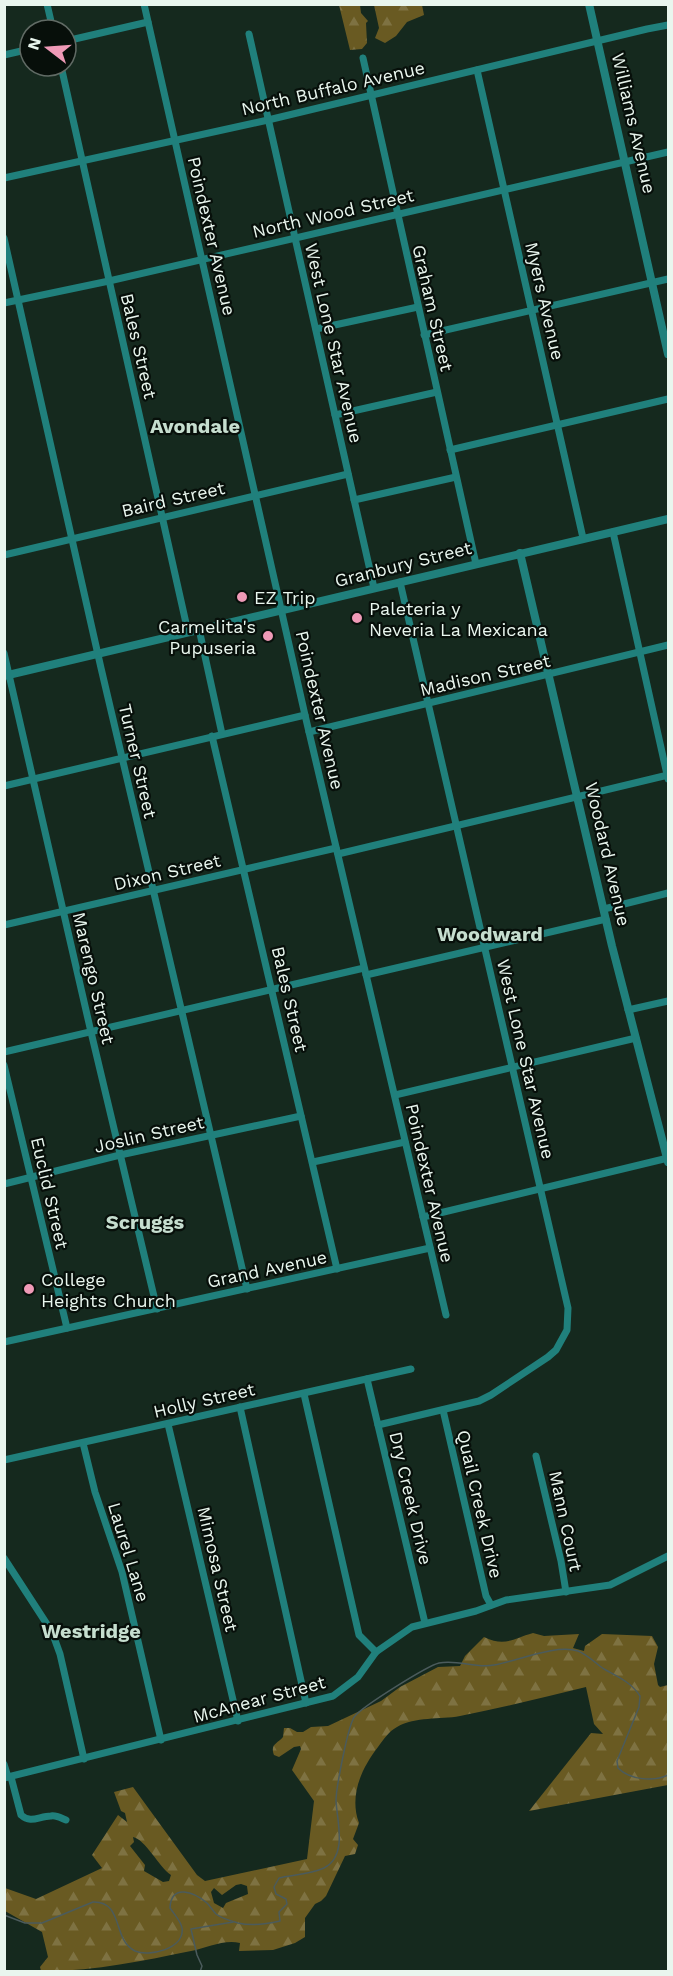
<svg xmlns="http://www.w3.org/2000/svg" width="673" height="1976" viewBox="0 0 673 1976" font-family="'Work Sans',sans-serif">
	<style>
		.forest { fill: url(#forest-firs); fill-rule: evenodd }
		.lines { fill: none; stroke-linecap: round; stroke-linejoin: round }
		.stream { stroke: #4b5b5c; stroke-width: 1.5 }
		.minor { stroke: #20807c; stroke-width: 7 }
		.tertiary { stroke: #20807c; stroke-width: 8 }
		.poi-dot { fill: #ef9ab7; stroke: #070f0a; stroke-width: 2 }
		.labels { text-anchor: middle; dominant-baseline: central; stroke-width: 4.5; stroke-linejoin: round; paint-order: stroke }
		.street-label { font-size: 18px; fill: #e9f6ee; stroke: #070f0a }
		.poi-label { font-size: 18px; fill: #e9f6ee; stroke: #070f0a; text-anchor: start }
		.neighbourhood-label { font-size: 20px; font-weight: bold; fill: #c6decf; stroke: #070f0a }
	</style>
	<defs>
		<pattern id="forest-firs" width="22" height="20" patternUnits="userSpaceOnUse" patternTransform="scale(1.5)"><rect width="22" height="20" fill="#695a22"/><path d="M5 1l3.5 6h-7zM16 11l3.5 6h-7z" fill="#7e7242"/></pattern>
	</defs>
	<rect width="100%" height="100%" fill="#15291e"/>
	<g class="forest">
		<polygon points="339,5 360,5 361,13 368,21 366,23 367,43 362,49 350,50"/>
		<polygon points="374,5 422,5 424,15 407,22 396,36 385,43 375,38 379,28"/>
		<path d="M533,1633l11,3 35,-2 -6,14 11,3 1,-5 17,-12 50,2 6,11 -4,17 4,21 2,2 8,-2v100l-139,26 62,-78 12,1 -9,-10 -8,-37c-42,10 -84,21 -126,29 -21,4 -44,0 -63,11 -9,5 -13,12 -19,20 -17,22 -29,49 -19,76l-6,16 5,6 -3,9 -10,2 -19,40 -5,5 -6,3 -10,14v19l-10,6 -22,7 -34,1 1,-8c-16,-4 -33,5 -49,8 -49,10 -100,21 -150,20l-1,-4 8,-10 -6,-25 -37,-21v-23l31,11 66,-31 -10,-13 26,-40 9,7 -2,-9 -4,-2 -7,-19 19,-5 64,88 8,6 102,-22 7,-58 -22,-31 9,-21 -1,-3 -6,1 -15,10 -5,-2c-4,-11 3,-11 9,-18l1,-9h6l7,4h6l8,-5 17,-1 53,-25 19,-14 38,-20 22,-1 5,-10 19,-19c21,10 28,2 49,-4zM133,1837c12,2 26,30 38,38l-2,6 -6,1 -19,-11 1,-6 -15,-19 4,-4zM241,1884l6,2 1,8 -22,9 -3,5 -9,-5 -3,-11 3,-4 8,7 14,-10z"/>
	</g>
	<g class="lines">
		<g class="stream">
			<path d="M4,1915l21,8h17l51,-21c31,-1 19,38 42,49 14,6 50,-2 47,-23 -1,-7 -8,-14 -12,-20 1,-25 24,-16 37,-5 3,3 6,8 9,11 5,4 15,7 22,9 12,3 29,1 42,-2l-1,-9 8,-8 -1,-5 -10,-5 -2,-7 5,-9c14,-3 32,-4 45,-10 24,-12 13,-47 12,-67 0,-12 12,-77 19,-85 8,-10 72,-50 84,-53 19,-4 37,6 55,2 24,-4 61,-21 84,-14 10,4 17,12 26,18 14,8 27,13 36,27l-1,11 -22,54 1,7c12,12 36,14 50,7"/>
			<polyline points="200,1972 202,1966 197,1955 191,1929 233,1922"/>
		</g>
		<g class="minor">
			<polyline points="47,4 53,30"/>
			<polyline points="144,4 305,715 446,1315"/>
			<polyline points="249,34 374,588"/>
			<polyline points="66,41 148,22"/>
			<polyline points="4,55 30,49"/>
			<polyline points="363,58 476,564"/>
			<polyline points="61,66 188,632"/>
			<polyline points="477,70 583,538"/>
			<polyline points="4,178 268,120 647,29 668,25"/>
			<polyline points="4,238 101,668 247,1289"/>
			<polyline points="4,303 109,281 668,152"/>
			<polyline points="316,329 418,307"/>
			<polyline points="424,335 668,279"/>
			<polyline points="335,415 437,392"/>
			<polyline points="450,450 668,399"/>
			<polyline points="354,500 456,477"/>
			<polyline points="613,532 668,779"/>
			<polyline points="4,555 348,474"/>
			<polyline points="199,629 222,734"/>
			<polyline points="4,653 91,1032 157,1309"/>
			<polyline points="309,732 668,645"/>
			<polyline points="212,736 337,1269"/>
			<polyline points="4,786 305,715"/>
			<polyline points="338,854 668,775"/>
			<polyline points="604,909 668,893"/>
			<polyline points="4,925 336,848"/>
			<polyline points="366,975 606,919"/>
			<polyline points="628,1010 668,1001"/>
			<polyline points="4,1052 364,968"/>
			<polyline points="4,1065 67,1328"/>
			<polyline points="395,1095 636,1038"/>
			<polyline points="313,1162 405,1142"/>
			<polyline points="4,1184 120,1155 301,1116"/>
			<polyline points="423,1217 668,1158"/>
			<polyline points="4,1342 430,1248"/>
			<polyline points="367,1379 425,1623"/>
			<polyline points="304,1394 359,1635 376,1652"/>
			<polyline points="240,1407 306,1703"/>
			<polyline points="443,1410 486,1596 491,1605"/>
			<polyline points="168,1424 238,1721"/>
			<polyline points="378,1425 479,1401 491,1395 548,1357 556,1350 567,1330 568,1308 400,582"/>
			<polyline points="83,1443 95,1492 122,1572 161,1740"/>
			<polyline points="536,1456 561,1561 566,1592"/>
			<polyline points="4,1460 411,1369"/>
			<polyline points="4,1558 52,1632 60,1654 84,1759"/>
			<polyline points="4,1764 8,1777"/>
			<path d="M11,1777l10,38c10,9 18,1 30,1 5,-1 10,2 15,4"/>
			<polyline points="4,1778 333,1696 358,1677 376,1652 412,1627 476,1611 506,1600 610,1585 668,1556"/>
		</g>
		<g class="tertiary">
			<polyline points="589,4 668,354"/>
			<polyline points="520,553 612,946 668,1162"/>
			<polyline points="4,676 668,519"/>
		</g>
	</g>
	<g class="poi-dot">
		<circle cx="242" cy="597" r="6"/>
		<circle cx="357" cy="618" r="6"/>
		<circle cx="268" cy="636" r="6"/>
		<circle cx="29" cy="1289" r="6"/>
	</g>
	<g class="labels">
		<g class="street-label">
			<text transform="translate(333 88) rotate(-13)">North Buffalo Avenue</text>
			<text transform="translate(634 123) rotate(77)">Williams Avenue</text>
			<text transform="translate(333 213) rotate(-13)">North Wood Street</text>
			<text transform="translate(212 236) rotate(77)">Poindexter Avenue</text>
			<text transform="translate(545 301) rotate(77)">Myers Avenue</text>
			<text transform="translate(433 308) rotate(77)">Graham Street</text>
			<text transform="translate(334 343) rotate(77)">West Lone Star Avenue</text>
			<text transform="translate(139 346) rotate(77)">Bales Street</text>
			<text transform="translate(173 499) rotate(-13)">Baird Street</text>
			<text transform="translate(403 564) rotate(-14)">Granbury Street</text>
			<text transform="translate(485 675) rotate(-13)">Madison Street</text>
			<text transform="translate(320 710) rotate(77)">Poindexter Avenue</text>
			<text transform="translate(138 761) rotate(77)">Turner Street</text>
			<text transform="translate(608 854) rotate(77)">Woodard Avenue</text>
			<text transform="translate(167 872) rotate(-13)">Dixon Street</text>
			<text transform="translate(94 978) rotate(77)">Marengo Street</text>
			<text transform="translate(290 999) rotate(77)">Bales Street</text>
			<text transform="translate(526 1059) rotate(77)">West Lone Star Avenue</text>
			<text transform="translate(149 1134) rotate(-13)">Joslin Street</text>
			<text transform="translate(430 1183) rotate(77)">Poindexter Avenue</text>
			<text transform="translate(50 1193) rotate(77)">Euclid Street</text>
			<text transform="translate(267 1269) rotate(-12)">Grand Avenue</text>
			<text transform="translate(204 1400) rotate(-13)">Holly Street</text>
			<text transform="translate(411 1498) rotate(77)">Dry Creek Drive</text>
			<text transform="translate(480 1504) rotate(77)">Quail Creek Drive</text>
			<text transform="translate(566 1521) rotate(78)">Mann Court</text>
			<text transform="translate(129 1552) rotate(73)">Laurel Lane</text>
			<text transform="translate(218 1569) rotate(77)">Mimosa Street</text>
			<text transform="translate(259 1699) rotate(-15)">McAnear Street</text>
		</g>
		<g class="poi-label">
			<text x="254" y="597">EZ Trip</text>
			<text x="369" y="608">Paleteria y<tspan x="369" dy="21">Neveria La Mexicana</tspan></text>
			<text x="256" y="626" text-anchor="end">Carmelita's<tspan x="256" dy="21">Pupuseria</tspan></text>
			<text x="41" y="1279">College<tspan x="41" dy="21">Heights Church</tspan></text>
		</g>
		<g class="neighbourhood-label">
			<text x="195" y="426">Avondale</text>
			<text x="490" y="934">Woodward</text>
			<text x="145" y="1222">Scruggs</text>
			<text x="91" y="1631">Westridge</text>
		</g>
	</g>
	<rect width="673" height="1976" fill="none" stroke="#e9f6ee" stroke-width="12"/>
	<g transform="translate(48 48) rotate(287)"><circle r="28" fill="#070f0a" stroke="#616b65" stroke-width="1.5"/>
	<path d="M0-4.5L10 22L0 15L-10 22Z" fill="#ef9ab7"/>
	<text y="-9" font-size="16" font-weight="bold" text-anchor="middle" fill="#e9f6ee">N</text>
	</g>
</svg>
